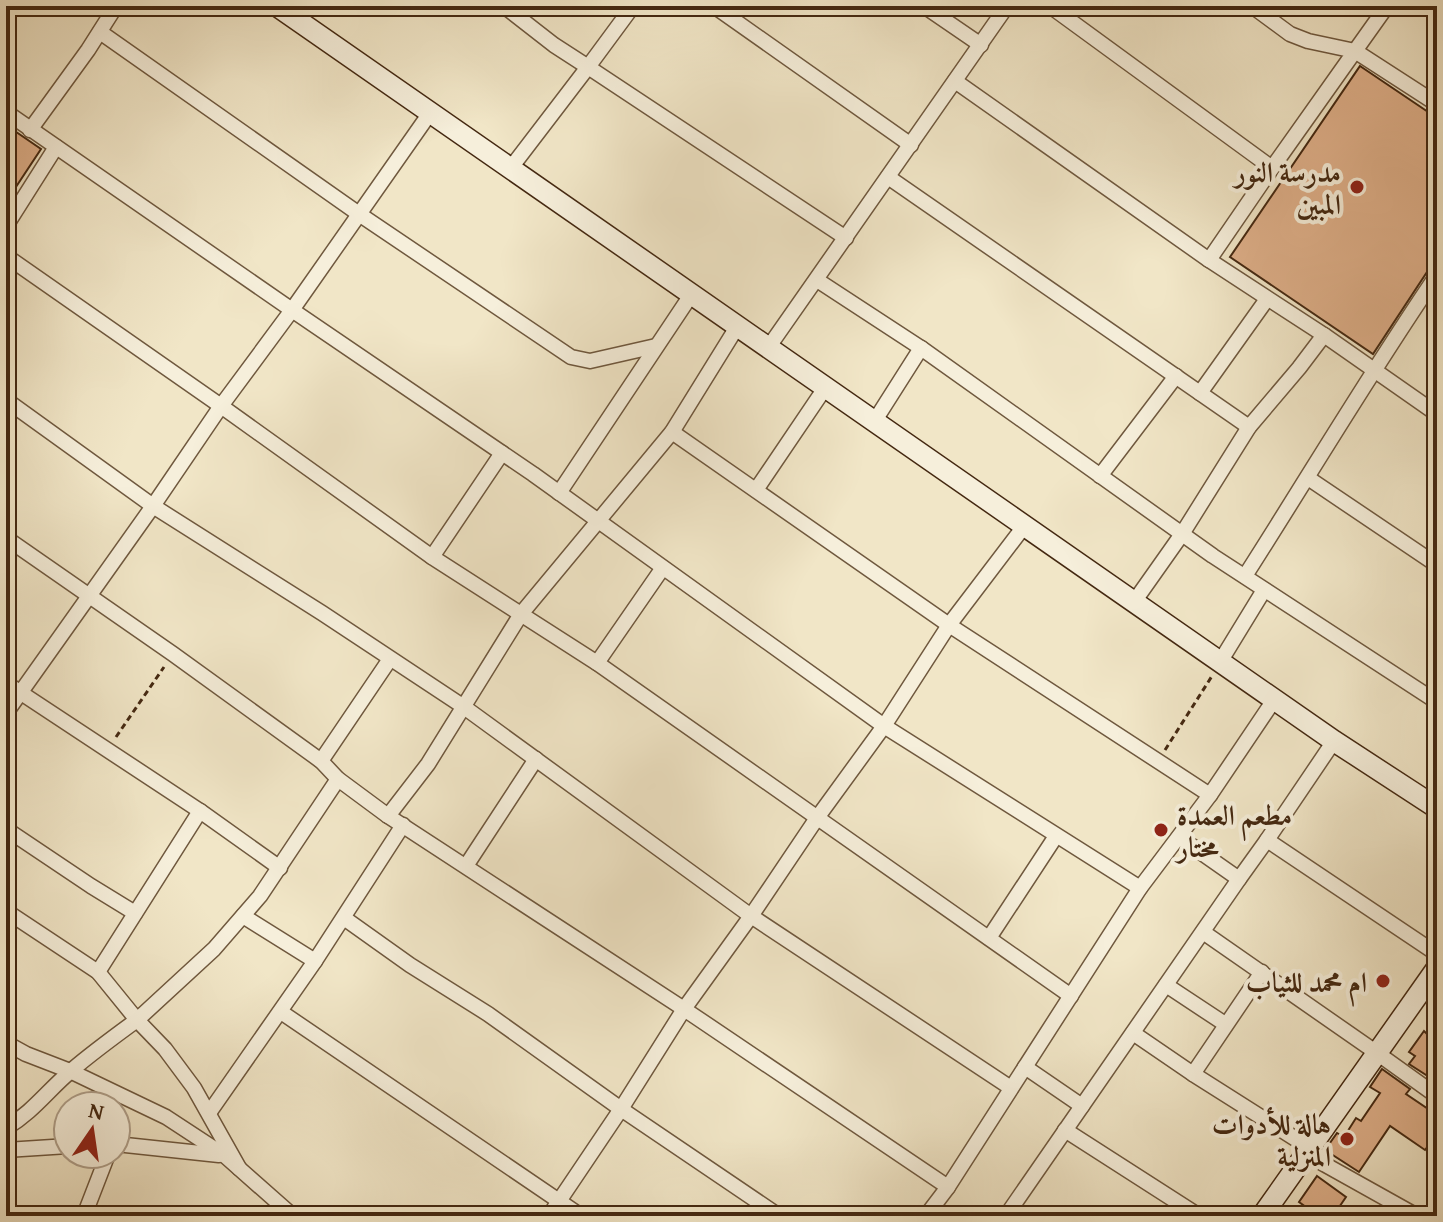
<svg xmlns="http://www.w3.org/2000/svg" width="1443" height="1222" viewBox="0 0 1443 1222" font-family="'Gentium Book Plus',Amiri,serif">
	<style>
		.building { fill: #dfb08a; stroke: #442811; stroke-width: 2 }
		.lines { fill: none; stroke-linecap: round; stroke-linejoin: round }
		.street-casing { stroke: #6f583e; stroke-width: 17 }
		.secondary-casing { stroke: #442811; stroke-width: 23 }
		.path { stroke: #442811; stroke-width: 3; stroke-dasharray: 6 4; stroke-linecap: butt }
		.street { stroke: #f6efdb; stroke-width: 14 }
		.secondary { stroke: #f6efdb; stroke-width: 20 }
		.poi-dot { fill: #8f2418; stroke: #f6efdb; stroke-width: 3 }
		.labels { text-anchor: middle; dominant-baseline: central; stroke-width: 8; stroke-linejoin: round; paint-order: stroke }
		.poi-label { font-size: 28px; font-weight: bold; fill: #442811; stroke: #f6efdb; text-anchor: end }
	</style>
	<rect width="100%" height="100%" fill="#f1e6c7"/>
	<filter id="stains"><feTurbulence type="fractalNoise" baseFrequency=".0025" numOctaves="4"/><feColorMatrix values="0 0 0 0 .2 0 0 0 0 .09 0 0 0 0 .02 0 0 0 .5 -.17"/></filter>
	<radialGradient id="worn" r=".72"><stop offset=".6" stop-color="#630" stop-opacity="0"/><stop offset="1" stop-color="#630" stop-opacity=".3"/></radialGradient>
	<g class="building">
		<polygon points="1360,66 1437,118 1437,264 1429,269 1373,354 1230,257"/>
		<polygon points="6,125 41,149 6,202"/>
		<polygon points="1437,1022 1437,1082 1409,1064 1415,1056 1409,1052 1424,1031 1428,1035"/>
		<polygon points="1382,1069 1410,1089 1406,1094 1437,1115 1437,1134 1425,1150 1390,1126 1359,1172 1325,1150 1337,1133 1344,1137 1356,1118 1361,1121 1380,1093 1370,1087"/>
		<polygon points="1317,1176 1346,1197 1333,1216 1306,1216 1310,1210 1299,1202"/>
	</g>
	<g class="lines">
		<defs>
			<g id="street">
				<polyline points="504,6 554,45 588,67 633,6"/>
				<polyline points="714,6 911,145"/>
				<polyline points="924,6 981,45"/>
				<polyline points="1050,6 1272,168 1209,260"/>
				<polyline points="1252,6 1290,34 1308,41 1355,51 1272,168"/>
				<polyline points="1387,6 1355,51 1437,104"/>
				<polyline points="100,32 359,214 571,357 590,361 656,346"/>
				<polyline points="955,81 1209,260 1324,335 1437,414"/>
				<polyline points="6,112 292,310 533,474 884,726 1140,888"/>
				<polyline points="30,130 88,50 116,6"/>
				<polyline points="510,169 588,67 846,238"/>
				<polyline points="888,177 1249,427"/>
				<polyline points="6,226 56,147"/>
				<polyline points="6,256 221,406 432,557 597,663 1071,996"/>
				<polyline points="817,280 921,348 1213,556 1437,702"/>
				<polyline points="768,348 1007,6"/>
				<polyline points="1200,393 1267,299"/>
				<polyline points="6,400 153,506 322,613 464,707 751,916 1011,1088"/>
				<polyline points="874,422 921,348"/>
				<polyline points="672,432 949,625 1210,795"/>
				<polyline points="1100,476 1176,376"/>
				<polyline points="1308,478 1437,565"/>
				<polyline points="756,490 825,388"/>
				<polyline points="559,493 691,295"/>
				<polyline points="6,538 173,654 321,761 338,779 388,816 684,1009 948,1187"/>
				<polyline points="432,557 502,453"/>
				<path d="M1245,576c64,-100 125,-203 192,-301"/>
				<polyline points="1134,602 1182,534 1249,427 1299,368 1324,335"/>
				<polyline points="1220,662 1264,590"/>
				<polyline points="597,663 662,569"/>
				<polyline points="6,683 200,811 280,868"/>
				<polyline points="6,713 153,506 221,406 292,310 430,113"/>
				<polyline points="321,761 390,659"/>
				<polyline points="388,816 428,764 521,614 672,432 737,327"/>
				<polyline points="6,829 91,886 135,913"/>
				<polyline points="1179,837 1239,879 1267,840 1437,954"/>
				<polyline points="1267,840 1334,741"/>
				<polyline points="466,866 536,759"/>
				<path d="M6,911l92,61 39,48c-22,16 -44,32 -65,50 -23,19 -39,42 -66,58"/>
				<polyline points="243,916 315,961"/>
				<polyline points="344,918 410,965 488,1014 621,1109 779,1216"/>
				<polyline points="1203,932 1377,1053 1437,1096"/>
				<polyline points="989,938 1056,836"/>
				<polyline points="98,972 200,811"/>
				<polyline points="1262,972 1193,1074 1310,1148"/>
				<polyline points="1166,985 1225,1024"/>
				<polyline points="281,1012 581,1216"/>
				<polyline points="1133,1033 1193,1074"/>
				<polyline points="6,1043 26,1054 70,1071 166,1117 224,1155 293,1216"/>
				<polyline points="1025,1067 1082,1106"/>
				<polyline points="209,1113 315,961 403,825"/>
				<polyline points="1065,1130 1199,1216"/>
				<polyline points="116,1144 219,1155"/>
				<polyline points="6,1150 68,1146"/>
				<polyline points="1306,1154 1417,1216"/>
				<polyline points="239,1168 194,1088 165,1049 137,1020 214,949 260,896 338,779"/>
				<polyline points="84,1216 108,1154"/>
				<polyline points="549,1216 621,1109 684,1009 751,916 817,818 884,726 949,625 1025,525"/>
				<polyline points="926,1216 948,1187 1140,888 1210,795 1274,700"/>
				<polyline points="1006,1216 1239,879"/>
			</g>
			<g id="secondary">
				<polyline points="277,6 1334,741 1437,808"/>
				<polyline points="1262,1216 1437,968"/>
			</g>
		</defs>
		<use href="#street" class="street-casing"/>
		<use href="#secondary" class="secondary-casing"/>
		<g class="path">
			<polyline points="116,737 164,667"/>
			<polyline points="1165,750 1212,676"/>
		</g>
		<use href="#street" class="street"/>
		<use href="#secondary" class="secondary"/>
	</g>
	<g class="poi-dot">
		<circle cx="1357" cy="187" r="8"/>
		<circle cx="1161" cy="830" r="8"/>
		<circle cx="1383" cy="981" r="8"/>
		<circle cx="1347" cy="1139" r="8"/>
	</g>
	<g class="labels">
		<g class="poi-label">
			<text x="1341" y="171">مدرسة النور<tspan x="1341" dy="32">المبين</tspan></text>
			<text x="1177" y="814" text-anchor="start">مطعم العمدة<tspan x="1177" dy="32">مختار</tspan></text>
			<text x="1367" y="981">ام محمد للثياب</text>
			<text x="1331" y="1123">هالة للأدوات<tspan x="1331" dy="32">المنزلية</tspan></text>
		</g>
	</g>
	<rect width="1443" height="1222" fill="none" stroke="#f1e6c7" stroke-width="32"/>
	<rect x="8" y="8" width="1427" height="1206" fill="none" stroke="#442811" stroke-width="4"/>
	<rect x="16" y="16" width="1411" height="1190" fill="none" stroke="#442811" stroke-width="2"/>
	<g transform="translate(92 1130) rotate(13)"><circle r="38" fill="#f6efdb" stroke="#af9f8a" stroke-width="2"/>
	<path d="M0-6L14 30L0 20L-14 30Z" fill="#8f2418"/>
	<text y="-12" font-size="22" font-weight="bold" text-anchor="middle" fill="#442811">N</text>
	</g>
	<rect width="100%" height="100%" filter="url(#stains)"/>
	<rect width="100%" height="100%" fill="url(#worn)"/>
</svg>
